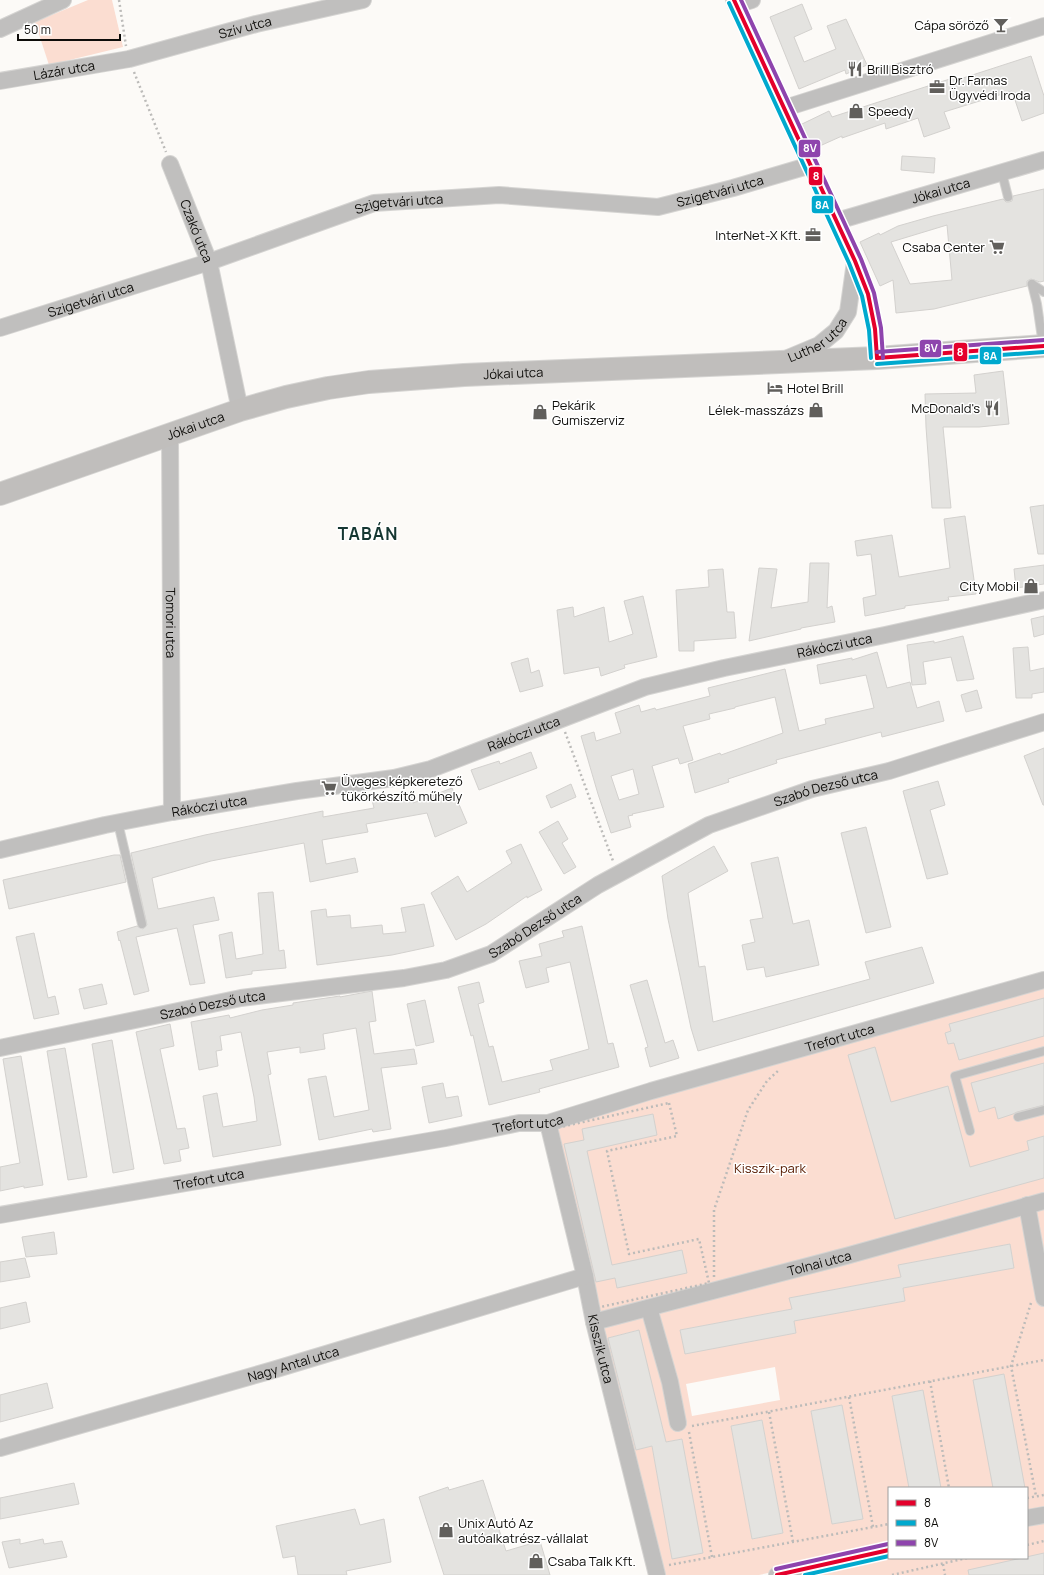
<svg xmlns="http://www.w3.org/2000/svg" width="1044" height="1575" viewBox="0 0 1044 1575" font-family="Manrope,sans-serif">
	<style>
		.green { fill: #fbddd1; fill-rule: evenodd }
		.building { fill: #e4e3e0; stroke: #d3d1ce; fill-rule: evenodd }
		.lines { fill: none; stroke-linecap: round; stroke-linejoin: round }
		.service-casing { stroke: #d5d4d2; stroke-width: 10 }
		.minor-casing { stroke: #d5d4d2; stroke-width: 18 }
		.secondary-casing { stroke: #d5d4d2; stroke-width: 24 }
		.path { stroke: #bcbbb9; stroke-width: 2.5; stroke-dasharray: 2 3; stroke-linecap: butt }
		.service { stroke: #c0bfbe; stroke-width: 8 }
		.minor { stroke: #c0bfbe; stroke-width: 16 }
		.secondary { stroke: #c0bebc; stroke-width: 22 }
		.bus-1-casing { stroke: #fff; stroke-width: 7 }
		.bus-2-casing { stroke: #fff; stroke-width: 7 }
		.bus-3-casing { stroke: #fff; stroke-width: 7 }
		.bus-1 { stroke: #e4002b; stroke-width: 4 }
		.bus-2 { stroke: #00a9ce; stroke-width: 4 }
		.bus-3 { stroke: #8e44ad; stroke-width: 4 }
		.labels { text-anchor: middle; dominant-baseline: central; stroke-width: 3; stroke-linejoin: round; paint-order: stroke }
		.poi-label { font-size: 13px; fill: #0d0c09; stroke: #fff; text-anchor: start }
		.street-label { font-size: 13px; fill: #0d0c09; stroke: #fff }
		.park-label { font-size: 13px; fill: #581b00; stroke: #fff }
		.district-label { font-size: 17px; font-weight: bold; letter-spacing: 1px; fill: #153732; stroke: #fff }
		.line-badge { stroke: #fff; stroke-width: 1.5 }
		.badge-label { font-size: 11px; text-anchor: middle; font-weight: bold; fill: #fff }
	</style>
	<rect width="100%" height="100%" fill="#fcfaf7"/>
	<g class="green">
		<polygon points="88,0 112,0 123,47 49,65 35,22"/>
		<polygon points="1044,983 1044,1198 595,1320 551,1125"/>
		<path d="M1044,1206v306l-17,4v-28h-86l-19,-98 -30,6 17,92h-20v59l-130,28h-98l-61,-249zM1010,1244l4,24 -111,20 2,13 -111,20 2,12 -111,20 -5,-23 112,-21 -2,-11 111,-21 -2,-12zM638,1330l28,112 15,-3 -9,120 -20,-113 -16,4 -28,-112zM775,1367l5,33 -88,16 -6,-32zM841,1405l21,114 -30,5 -21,-113zM762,1420l21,113 -31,6 -21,-113z"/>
		<polygon points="1044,1518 1044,1575 791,1575 889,1558 1027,1558 1027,1522"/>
	</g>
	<g class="building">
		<polygon points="802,4 812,29 794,37 804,62 836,49 827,26 846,19 867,65 846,74 845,70 799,89 770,17"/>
		<polygon points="1031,56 1044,96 1044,113 1022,121 1012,91 944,112 950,128 924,137 918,118 886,129 885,123 842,138 842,136 813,149 802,124 829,111 832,117 956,77 957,80"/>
		<polygon points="902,156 935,158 934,173 901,170"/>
		<path d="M1044,189v92l-4,1 -9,-3 -4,2v5l-93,23 -38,4 -3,-33 -13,6 -20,-44 19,-9 1,2 18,-9 35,-10 70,-17 3,3h3l3,-1 1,-5zM947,225l5,55 -42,4 -19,-42z"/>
		<polygon points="1003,371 1009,424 979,427 943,427 951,508 932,508 926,427 925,394 976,393 974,375"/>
		<polygon points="1044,505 1044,554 1038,554 1030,507"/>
		<polygon points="965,516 976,594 948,597 949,600 905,606 905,608 865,616 863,598 876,595 871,554 857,556 855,541 892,535 899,577 950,568 944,519"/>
		<polygon points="810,563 829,563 827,608 832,606 835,622 801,628 801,629 749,641 759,568 777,569 771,608 808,602"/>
		<polygon points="1044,565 1044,584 1016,588 1014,569"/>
		<polygon points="723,569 727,612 734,612 736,638 694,641 694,651 679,651 676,590 709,587 708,570"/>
		<polygon points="643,596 657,657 624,665 625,668 601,676 599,667 564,674 557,610 573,607 574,617 604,607 609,642 633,634 624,601"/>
		<polygon points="1044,616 1044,634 1034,637 1031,619"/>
		<polygon points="963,636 974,679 957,681 951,657 923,662 926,684 912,685 907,645 934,641 934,643"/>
		<polygon points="1028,647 1030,671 1044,668 1044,692 1032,694 1032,698 1016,698 1013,648"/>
		<path d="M877,652l10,36 23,-6 7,26 22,-7 5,20 -62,16 -1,-5 -105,28 1,3 -49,16 1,3 -34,11 -7,-29 32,-11 1,2 62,-22 -8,-36 -40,10v1l-26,6 1,5 -27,7 10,34 -13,4 -2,-6 -26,8 12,41 -32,7 1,1 -5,1 3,11 -20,6 -13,-39 -17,-58 13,-4 2,9 25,-8 -6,-20 24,-8 2,7 14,-4 1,2 54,-14 -2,-8 77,-19 14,62 27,-7 -1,-5 49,-11 -8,-33 -46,9 -3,-19 35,-7v2zM633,769l6,25 -20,6 -8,-24z"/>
		<polygon points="528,658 531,673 539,670 543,686 520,692 511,663"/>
		<polygon points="977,690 982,708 966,712 961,695"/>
		<polygon points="1044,748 1044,805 1043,805 1024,756"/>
		<polygon points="531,752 537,768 479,790 471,770 499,761 500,764"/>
		<polygon points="938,781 945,805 930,810 948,874 927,879 903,791"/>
		<polygon points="571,784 576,797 551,808 546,796"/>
		<polygon points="452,788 467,823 435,837 427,813 366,824 368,832 322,840 326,864 355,858 358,872 310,882 304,843 211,861 152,878 158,909 214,897 219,920 193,925 205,983 190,985 177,928 136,937 149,991 134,995 120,940 119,941 117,932 137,926 143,929 147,925 131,853 205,835 323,811 323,817 374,808 372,800 411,794 413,803"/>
		<polygon points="558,821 568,839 562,843 576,867 564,874 539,832"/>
		<polygon points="866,827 891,927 866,933 841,833"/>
		<polygon points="521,844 542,890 527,898 527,896 486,924 456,940 431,893 458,876 467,892 512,863 506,851"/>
		<polygon points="714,846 728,871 688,893 699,967 705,966 713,1022 870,979 865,962 922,947 934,983 698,1051 691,1028 668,919 662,876"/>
		<polygon points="114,855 120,855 126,882 9,909 3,880"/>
		<polygon points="778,857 793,924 809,920 819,965 766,977 764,967 747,970 742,945 755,942 750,920 763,918 751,863"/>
		<polygon points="273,892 279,951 284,950 286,968 252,971 252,974 226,978 219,935 232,932 236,959 263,954 258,893"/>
		<polygon points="424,904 434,946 392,955 317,965 311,911 326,909 327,917 350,915 351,928 382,925 383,934 406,932 401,908"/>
		<polygon points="582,926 608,1044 613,1043 619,1067 539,1089 540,1092 489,1105 473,1035 471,1036 458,987 479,982 484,1002 478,1004 489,1047 493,1046 502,1082 553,1070 550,1060 589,1049 570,962 546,968 549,982 526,988 519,961 542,956 539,944 564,937 562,931"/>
		<polygon points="34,933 48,998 55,996 59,1014 34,1019 16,937"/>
		<polygon points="647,980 665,1043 673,1040 679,1058 650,1067 645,1048 648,1047 630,985"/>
		<polygon points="102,984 107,1004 84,1009 79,989"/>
		<polygon points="372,991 376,1021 369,1022 374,1054 414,1049 417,1064 381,1068 391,1129 373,1132 372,1129 319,1140 308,1079 326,1076 334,1117 369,1110 356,1028 323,1034 325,1049 300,1053 300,1047 267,1052 271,1074 268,1075 281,1145 213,1157 203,1096 217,1093 223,1127 257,1121 254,1097 241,1032 220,1036 222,1050 216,1051 218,1066 199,1070 191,1022 229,1015 230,1018 262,1010 293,1005 293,1003 340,996 340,997"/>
		<polygon points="1044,998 1044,1036 959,1060 954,1043 948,1044 945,1033 951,1031 949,1024"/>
		<polygon points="425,1000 434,1042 416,1046 407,1004"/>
		<polygon points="170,1024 174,1046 160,1049 177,1129 185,1128 189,1148 179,1150 181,1161 164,1164 136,1032"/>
		<polygon points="112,1040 134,1169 113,1173 92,1044"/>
		<polygon points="875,1047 891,1102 948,1086 970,1167 1029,1150 1027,1141 1044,1136 1044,1178 895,1219 848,1055"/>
		<polygon points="65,1048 87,1177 68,1180 47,1051"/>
		<polygon points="21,1056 43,1185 24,1188 24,1186 0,1191 0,1167 20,1163 3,1059"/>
		<polygon points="1044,1063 1044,1105 1017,1112 1013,1114 998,1119 995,1107 979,1112 971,1083"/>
		<polygon points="443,1083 446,1098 458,1096 462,1116 429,1123 422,1087"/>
		<polygon points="653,1114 657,1135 587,1151 612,1265 682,1250 687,1273 617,1288 615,1278 596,1282 564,1144 584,1140 582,1129"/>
		<polygon points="54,1232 57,1254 26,1257 22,1237"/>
		<polygon points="1010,1244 1014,1268 903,1288 905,1301 794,1321 796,1333 685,1354 680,1330 792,1309 789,1298 901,1277 898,1265"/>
		<polygon points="25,1258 30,1277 0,1282 0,1262"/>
		<polygon points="26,1302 30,1322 0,1329 0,1308"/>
		<polygon points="639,1330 666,1442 682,1439 703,1553 672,1559 652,1446 636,1450 608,1338"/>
		<polygon points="1004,1374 1025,1488 993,1488 973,1380"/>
		<polygon points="47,1383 53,1408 0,1422 0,1395"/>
		<polygon points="923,1390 941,1488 909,1488 892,1396"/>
		<polygon points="842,1405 863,1519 832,1524 811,1411"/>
		<polygon points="762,1420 783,1533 752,1539 731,1426"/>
		<polygon points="483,1480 506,1551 540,1541 550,1575 444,1575 419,1497 448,1487 449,1490"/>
		<polygon points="74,1483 79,1504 0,1519 0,1498"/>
		<polygon points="355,1509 360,1525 384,1519 391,1562 346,1571 347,1575 298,1575 295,1556 283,1558 276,1526"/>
		<polygon points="20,1539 20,1544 43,1539 44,1544 62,1541 67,1557 9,1568 2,1542"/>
		<polygon points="1044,1553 1044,1575 969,1575 968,1570"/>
	</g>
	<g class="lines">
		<defs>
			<g id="service">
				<polyline points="1002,173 1008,197"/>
				<polyline points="1032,284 1037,304 1043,345"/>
				<polyline points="1032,284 1044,292"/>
				<polyline points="118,823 142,924"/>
				<polyline points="1018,1117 1044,1110"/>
				<polyline points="970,1131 955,1076 1044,1051"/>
			</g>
			<g id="minor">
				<polyline points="734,0 855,261 868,294 875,329 877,358"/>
				<polyline points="736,5 752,0"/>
				<polyline points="0,29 63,0"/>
				<path id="s1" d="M0,81l129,-22 127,-35 107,-24"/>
				<polyline points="785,108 1044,26"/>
				<path id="s2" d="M170,164l39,98 31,148"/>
				<path id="s3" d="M837,221l207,-61"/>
				<path id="s4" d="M0,328l209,-66 165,-59 125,-8 159,12 75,-19 78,-23"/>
				<path id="s5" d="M788,358l31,-13 17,-14 12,-19 7,-50"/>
				<path id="s6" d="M170,435l2,377"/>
				<path id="s7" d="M0,850l105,-25 67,-13 125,-21 97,-13 37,-9 214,-82 79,-19 161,-33 159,-35"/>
				<path id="s8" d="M0,1048l241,-50 163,-20 42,-8 45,-16 107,-69 111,-60 103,-36 77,-18 155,-49"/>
				<path id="s9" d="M548,1123l37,153 9,46 63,253"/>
				<polyline points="1027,1205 1044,1298"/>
				<path id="s10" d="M0,1215l446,-77 73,-15h29l103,-32 393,-111"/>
				<polyline points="649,1308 670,1382 678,1423"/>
				<path id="s11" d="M594,1322l252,-66 198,-55"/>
				<path id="s12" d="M0,1448l273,-78 312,-94"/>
				<polyline points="1027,1518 1044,1515"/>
				<polyline points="777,1575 889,1550"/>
			</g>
			<g id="secondary">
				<path id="s13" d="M0,494l240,-84 46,-13 42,-9 41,-6 95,-7 413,-17 167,-12"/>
			</g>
		</defs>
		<use href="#service" class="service-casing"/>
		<use href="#minor" class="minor-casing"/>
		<use href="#secondary" class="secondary-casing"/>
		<g class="path">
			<polyline points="119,0 126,46"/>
			<polyline points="134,72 166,152"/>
			<polyline points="565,732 613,861"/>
			<polygon points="669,1103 677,1136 607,1151 629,1254 699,1239 709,1283 596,1308 556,1128"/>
			<polyline points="714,1277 714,1210 748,1110 767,1081 779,1070"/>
			<polyline points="1031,1303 1011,1366 1036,1496"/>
			<polyline points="930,1381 949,1488"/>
			<polyline points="849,1397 873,1527"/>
			<polyline points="769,1412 793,1542"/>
			<polyline points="692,1426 1044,1360"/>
			<polyline points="689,1432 712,1557"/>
			<polyline points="1027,1498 1044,1495"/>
			<polyline points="1027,1545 1044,1541"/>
			<polyline points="943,1564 945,1575"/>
			<polyline points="669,1565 889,1524"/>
			<polyline points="892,1575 967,1558"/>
		</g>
		<use href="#service" class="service"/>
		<use href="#minor" class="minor"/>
		<use href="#secondary" class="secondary"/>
		<defs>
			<g id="bus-1">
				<polyline points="734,0 855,261 868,294 875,329 877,358"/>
				<polyline points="877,358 1044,346"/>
				<polyline points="777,1575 889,1550"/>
			</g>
			<g id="bus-2">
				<polyline points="729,3 849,263 862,296 869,330 871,358"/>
				<polyline points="877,364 1044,352"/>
				<polyline points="805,1575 889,1556"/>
			</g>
			<g id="bus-3">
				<polyline points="741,0 861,259 874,293 881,328 883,358"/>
				<polyline points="877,352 1044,340"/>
				<polyline points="776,1569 888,1544"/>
			</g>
		</defs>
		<use href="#bus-1" class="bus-1-casing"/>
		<use href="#bus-2" class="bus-2-casing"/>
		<use href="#bus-3" class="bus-3-casing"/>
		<use href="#bus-1" class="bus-1"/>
		<use href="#bus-2" class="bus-2"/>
		<use href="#bus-3" class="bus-3"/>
	</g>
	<defs>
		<symbol id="bar-bare" viewBox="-9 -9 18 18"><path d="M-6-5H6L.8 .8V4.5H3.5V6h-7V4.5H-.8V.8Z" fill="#615f5c" stroke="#fff" stroke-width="2.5" paint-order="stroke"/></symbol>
		<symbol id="restaurant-bare" viewBox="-9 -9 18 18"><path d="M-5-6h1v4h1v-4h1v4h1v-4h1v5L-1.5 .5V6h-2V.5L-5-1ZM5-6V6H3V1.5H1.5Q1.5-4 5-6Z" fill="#615f5c" stroke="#fff" stroke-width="2.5" paint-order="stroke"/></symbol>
		<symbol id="office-bare" viewBox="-9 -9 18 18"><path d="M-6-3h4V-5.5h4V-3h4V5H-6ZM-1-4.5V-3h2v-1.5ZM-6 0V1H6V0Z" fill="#615f5c" stroke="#fff" stroke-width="2.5" paint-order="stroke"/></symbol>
		<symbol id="shop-bare" viewBox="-9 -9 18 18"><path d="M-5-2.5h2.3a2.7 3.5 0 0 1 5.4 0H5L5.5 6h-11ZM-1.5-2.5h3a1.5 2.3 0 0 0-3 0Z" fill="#615f5c" stroke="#fff" stroke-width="2.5" paint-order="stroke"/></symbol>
		<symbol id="supermarket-bare" viewBox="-9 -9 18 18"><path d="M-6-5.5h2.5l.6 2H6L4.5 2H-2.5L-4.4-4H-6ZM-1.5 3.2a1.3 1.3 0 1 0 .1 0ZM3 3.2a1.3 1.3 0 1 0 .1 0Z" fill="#615f5c" stroke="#fff" stroke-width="2.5" paint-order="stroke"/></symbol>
		<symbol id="hotel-bare" viewBox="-9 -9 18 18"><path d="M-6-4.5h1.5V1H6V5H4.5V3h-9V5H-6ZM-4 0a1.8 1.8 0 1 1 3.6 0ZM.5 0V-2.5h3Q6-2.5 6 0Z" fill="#615f5c" stroke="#fff" stroke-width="2.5" paint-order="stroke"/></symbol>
	</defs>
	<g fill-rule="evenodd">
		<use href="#bar-bare" x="990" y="14" width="22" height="22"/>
		<use href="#restaurant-bare" x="844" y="58" width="22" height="22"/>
		<use href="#office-bare" x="926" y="76" width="22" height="22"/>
		<use href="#shop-bare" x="845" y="100" width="22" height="22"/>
		<use href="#office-bare" x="802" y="224" width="22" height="22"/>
		<use href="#supermarket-bare" x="986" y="236" width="22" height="22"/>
		<use href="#hotel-bare" x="764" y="377" width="22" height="22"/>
		<use href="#restaurant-bare" x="981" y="397" width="22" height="22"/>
		<use href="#shop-bare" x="805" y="399" width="22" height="22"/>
		<use href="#shop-bare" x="529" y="401" width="22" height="22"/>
		<use href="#shop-bare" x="1020" y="575" width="22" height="22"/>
		<use href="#supermarket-bare" x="318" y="777" width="22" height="22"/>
		<use href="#shop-bare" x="435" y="1519" width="22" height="22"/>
		<use href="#shop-bare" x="525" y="1550" width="22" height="22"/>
	</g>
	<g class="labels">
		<g class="poi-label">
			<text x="989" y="25" text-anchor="end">Cápa söröző</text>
			<text x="867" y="69">Brill Bisztró</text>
			<text x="949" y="80">Dr. Farnas<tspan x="949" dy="15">Ügyvédi Iroda</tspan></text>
			<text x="868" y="111">Speedy</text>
			<text x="801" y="235" text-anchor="end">InterNet-X Kft.</text>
			<text x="985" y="247" text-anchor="end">Csaba Center</text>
			<text x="787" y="388">Hotel Brill</text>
			<text x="552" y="405">Pekárik<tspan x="552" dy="15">Gumiszerviz</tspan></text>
			<text x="980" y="408" text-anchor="end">McDonald's</text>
			<text x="804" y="410" text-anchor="end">Lélek-masszázs</text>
			<text x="1019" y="586" text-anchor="end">City Mobil</text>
			<text x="341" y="781">Üveges képkeretező<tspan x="341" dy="15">tükörkészítő műhely</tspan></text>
			<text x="458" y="1523">Unix Autó Az<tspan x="458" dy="15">autóalkatrész-vállalat</tspan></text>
			<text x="548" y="1561">Csaba Talk Kft.</text>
		</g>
		<g class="street-label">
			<text stroke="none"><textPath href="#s1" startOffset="251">Szív utca</textPath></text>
			<text stroke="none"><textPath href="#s1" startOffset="65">Lázár utca</textPath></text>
			<text stroke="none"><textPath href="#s4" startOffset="743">Szigetvári utca</textPath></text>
			<text stroke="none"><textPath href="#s3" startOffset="108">Jókai utca</textPath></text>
			<text stroke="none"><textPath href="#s4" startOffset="419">Szigetvári utca</textPath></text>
			<text stroke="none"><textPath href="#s2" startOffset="72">Czakó utca</textPath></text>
			<text stroke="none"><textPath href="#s4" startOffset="95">Szigetvári utca</textPath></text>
			<text stroke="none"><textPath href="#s5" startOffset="35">Luther utca</textPath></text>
			<text stroke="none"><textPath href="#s13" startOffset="531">Jókai utca</textPath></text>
			<text stroke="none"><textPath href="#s13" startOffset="207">Jókai utca</textPath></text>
			<text stroke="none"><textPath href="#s6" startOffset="188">Tomori utca</textPath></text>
			<text stroke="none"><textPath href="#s7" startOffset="862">Rákóczi utca</textPath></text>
			<text stroke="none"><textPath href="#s7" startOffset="538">Rákóczi utca</textPath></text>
			<text stroke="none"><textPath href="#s8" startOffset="877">Szabó Dezső utca</textPath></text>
			<text stroke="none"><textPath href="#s7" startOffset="214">Rákóczi utca</textPath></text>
			<text stroke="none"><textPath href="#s8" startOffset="553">Szabó Dezső utca</textPath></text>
			<text stroke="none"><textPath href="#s8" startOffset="217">Szabó Dezső utca</textPath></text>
			<text stroke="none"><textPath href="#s10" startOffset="860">Trefort utca</textPath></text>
			<text stroke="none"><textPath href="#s10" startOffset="536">Trefort utca</textPath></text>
			<text stroke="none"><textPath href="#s10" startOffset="212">Trefort utca</textPath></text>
			<text stroke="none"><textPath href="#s11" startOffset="233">Tolnai utca</textPath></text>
			<text stroke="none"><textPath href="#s9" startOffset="232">Kisszik utca</textPath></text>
			<text stroke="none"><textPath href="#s12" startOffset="305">Nagy Antal utca</textPath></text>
		</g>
		<g class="park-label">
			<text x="770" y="1168">Kisszik-park</text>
		</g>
		<g class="district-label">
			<text x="368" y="533">TABÁN</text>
		</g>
	</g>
	<g class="line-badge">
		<rect x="798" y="139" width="23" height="19" rx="4" fill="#8e44ad"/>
		<rect x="808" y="166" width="15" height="20" rx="4" fill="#e4002b"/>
		<rect x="811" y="195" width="23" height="19" rx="4" fill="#00a9ce"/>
		<rect x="919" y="339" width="23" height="19" rx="4" fill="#8e44ad"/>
		<rect x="953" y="342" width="15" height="20" rx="4" fill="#e4002b"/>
		<rect x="979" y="346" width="23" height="19" rx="4" fill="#00a9ce"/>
	</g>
	<g class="badge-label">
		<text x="810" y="152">8V</text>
		<text x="816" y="180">8</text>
		<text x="822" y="209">8A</text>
		<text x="931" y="352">8V</text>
		<text x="960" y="356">8</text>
		<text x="990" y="360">8A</text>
	</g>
	<rect x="888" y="1487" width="140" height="72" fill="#ffffff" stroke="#9e9e9d"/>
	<rect x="896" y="1500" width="20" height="6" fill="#e4002b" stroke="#9e9e9d"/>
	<text x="924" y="1507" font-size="12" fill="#0d0c09">8</text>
	<rect x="896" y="1520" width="20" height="6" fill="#00a9ce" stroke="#9e9e9d"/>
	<text x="924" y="1527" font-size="12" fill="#0d0c09">8A</text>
	<rect x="896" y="1540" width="20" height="6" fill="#8e44ad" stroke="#9e9e9d"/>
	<text x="924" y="1547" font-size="12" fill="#0d0c09">8V</text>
	<path d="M18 34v6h102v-6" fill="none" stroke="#0d0c09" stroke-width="2"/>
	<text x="24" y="34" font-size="12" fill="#0d0c09" stroke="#ffffff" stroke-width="3" paint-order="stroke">50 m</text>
</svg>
